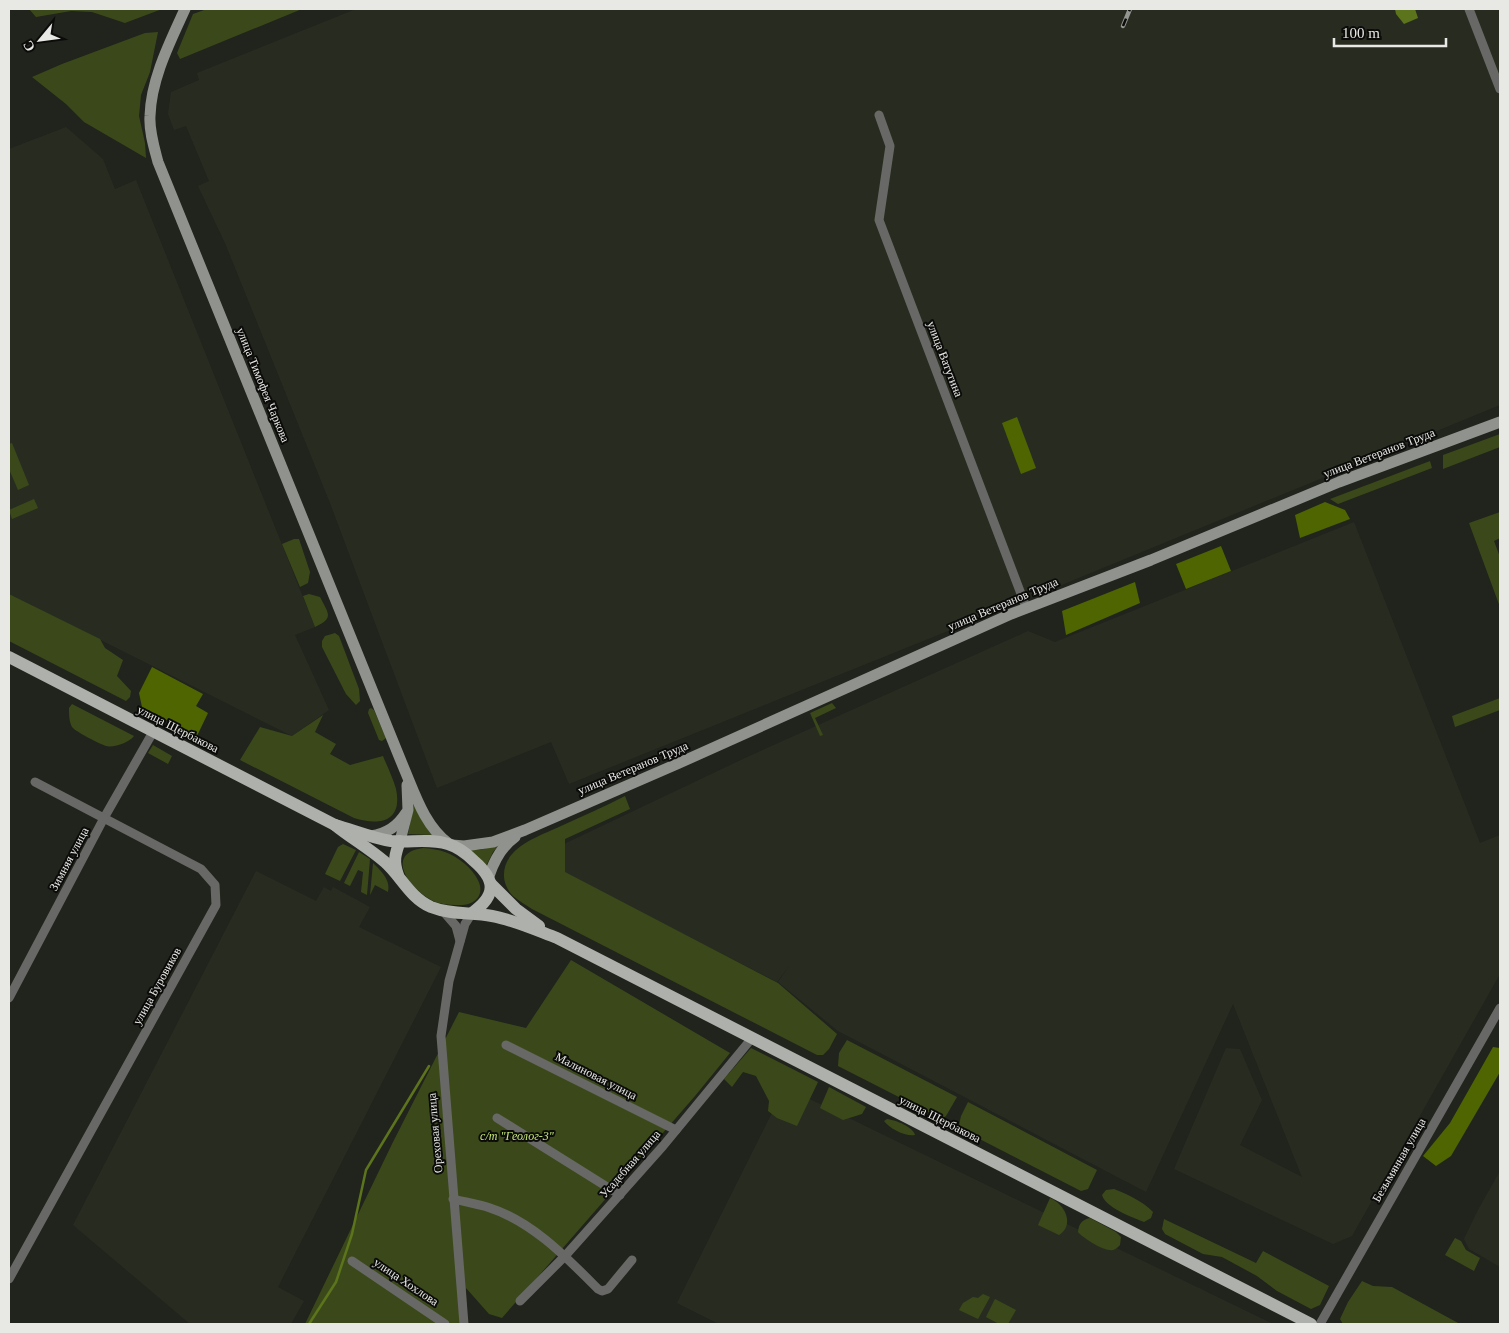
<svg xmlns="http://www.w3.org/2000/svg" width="1509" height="1333" viewBox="0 0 1509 1333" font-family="Georgia,serif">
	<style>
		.built { fill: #282c20 }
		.green { fill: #3b491a }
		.forest { fill: #4e6502 }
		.water { fill: #5c741b }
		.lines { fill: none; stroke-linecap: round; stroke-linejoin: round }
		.stream { stroke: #5c741b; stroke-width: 2.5 }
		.street { stroke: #686966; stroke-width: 9 }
		.secondary { stroke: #90928d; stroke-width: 11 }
		.primary { stroke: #aeb1ab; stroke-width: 12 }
		.rail-casing { stroke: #949691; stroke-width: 4.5 }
		.rail { stroke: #0b0c0a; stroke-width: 2.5; stroke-dasharray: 8; stroke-linecap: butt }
		.labels { text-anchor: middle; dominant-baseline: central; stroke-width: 4; stroke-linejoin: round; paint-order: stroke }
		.street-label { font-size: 12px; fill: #e8e9e5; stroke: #0b0c0a }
		.park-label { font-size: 12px; font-style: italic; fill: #c5e777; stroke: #0b0c0a }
	</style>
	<rect width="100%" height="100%" fill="#21231d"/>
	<g class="built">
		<polygon points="356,9 1500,9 1500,405 1020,602 569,784 551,742 437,788 330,503 225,243 198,186 209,181 186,126 174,130 168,114 171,92 199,80 197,73"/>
		<polygon points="66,127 103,159 115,189 136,180 315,627 295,635 329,710 292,736 9,594 9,149"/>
		<polygon points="1354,522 1480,843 1500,835 1500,974 1352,1236 1333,1244 1174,1169 1226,1048 1240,1049 1262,1100 1240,1145 1302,1177 1233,1004 1146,1192 838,1031 778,982 790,965 777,982 541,861 543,854 745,758 1028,631 1055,642"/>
		<polygon points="256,871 316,901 324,887 331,891 333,887 370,907 359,927 441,967 278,1287 304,1301 291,1324 190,1324 73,1225"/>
		<polygon points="785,1087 1271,1323 719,1324 677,1303"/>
		<polygon points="1500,1171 1500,1267 1469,1249 1464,1239 1478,1210"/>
	</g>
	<g class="green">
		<polygon points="29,9 162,9 125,23 92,12 71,11 36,17"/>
		<polygon points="207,9 302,9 180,59 177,53 193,14"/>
		<polygon points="158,32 150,72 141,95 139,116 145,143 146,158 84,122 66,104 32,77 62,64 145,33"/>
		<polygon points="1500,434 1500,447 1443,469 1443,455"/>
		<polygon points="12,443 29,485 18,490 9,469 9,444"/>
		<polygon points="1430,461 1432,468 1338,504 1330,499"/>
		<polygon points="34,499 38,508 12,519 9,510"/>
		<polygon points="1500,512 1500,538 1494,541 1500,557 1500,607 1469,523"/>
		<polygon points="294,539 299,539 310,572 308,583 300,587 282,544"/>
		<polygon points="9,594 100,639 105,648 123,660 117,676 131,691 130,697 126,701 9,641"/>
		<path d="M309,594l11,3c8,16 15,21 -5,30l-12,-31z"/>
		<polygon points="335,633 339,636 359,689 360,701 356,705 346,694 322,647 322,641 325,636"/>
		<polygon points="1500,698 1500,710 1455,727 1452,716"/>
		<polygon points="832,703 836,708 815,718 823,735 820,736 810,713"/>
		<path d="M72,704l62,32c-4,6 -20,12 -28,10 -6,-2 -30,-14 -34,-19 -3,-5 -3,-13 -3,-19z"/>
		<polygon points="371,708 374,710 386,738 382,741 379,740 368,713 369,709"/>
		<path d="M323,715l-8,17 21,12 -6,10 20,11 33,-9c4,10 10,22 13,33 7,33 -17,37 -42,29l-114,-58 20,-33 32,9z"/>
		<polygon points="153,745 172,756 168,764 148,753"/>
		<path d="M625,796l5,13 -65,30v33l213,111 59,51 -8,15 -6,6h-6l-285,-146c-6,-4 -13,-8 -19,-13 -5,-5 -9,-13 -9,-20 -1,-29 36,-40 57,-50 21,-10 43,-19 64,-30z"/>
		<polygon points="414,803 433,835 408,834"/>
		<polygon points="343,844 356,850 340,881 325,874 338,847"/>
		<polygon points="500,844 493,852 485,868 469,850 480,850"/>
		<path d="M423,848c17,1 29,5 42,16 7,6 18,19 15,29 -2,8 -11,12 -18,12 -8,0 -16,0 -23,-2 -24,-7 -59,-49 -16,-55z"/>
		<polygon points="359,852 370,859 367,895 361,892 363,872 358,870 350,886 344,883"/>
		<path d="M373,863c8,8 18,17 15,29l-13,-7 -5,10z"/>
		<polygon points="571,960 730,1053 695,1096 502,1318 489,1314 466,1288 467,1324 305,1324 393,1142 459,1012 526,1028"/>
		<polygon points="847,1040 957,1097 946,1116 942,1119 838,1066 839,1053"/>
		<polygon points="751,1048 818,1082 797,1126 777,1118 768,1111 769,1101 756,1076 743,1072 732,1087 724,1079"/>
		<polygon points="829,1087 866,1107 862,1114 843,1120 820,1108"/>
		<polygon points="968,1102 1097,1170 1088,1189 1081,1191 964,1131 959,1125 961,1116"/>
		<path d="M887,1119c9,1 26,8 28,16 -9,2 -25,-6 -31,-14z"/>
		<path d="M1114,1189c15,6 28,12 39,23l-2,6 -7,4c-12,-5 -38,-14 -42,-27l4,-5z"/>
		<path d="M1050,1198c15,6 25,27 9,37l-21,-10z"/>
		<path d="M1090,1218l26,14 5,5 -1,8c-3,3 -6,6 -10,5 -8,0 -27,-12 -32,-18 1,-9 4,-12 12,-14z"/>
		<polygon points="1164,1219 1256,1263 1263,1251 1329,1286 1320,1305 1311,1309 1277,1291 1257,1276 1222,1257 1203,1254 1165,1234 1162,1229"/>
		<polygon points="1455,1238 1461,1241 1466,1250 1480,1258 1474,1271 1445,1255"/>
		<polygon points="1362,1281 1373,1286 1392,1287 1460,1324 1343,1324 1340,1319 1348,1302"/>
		<polygon points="983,1294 990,1297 978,1319 959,1310 963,1303 973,1297 978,1298"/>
		<polygon points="995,1299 1016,1310 1008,1324 999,1324 986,1317"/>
	</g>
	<g class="forest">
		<polygon points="1017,417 1036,468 1021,474 1002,423"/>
		<polygon points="1325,502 1345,510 1350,519 1300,538 1295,515"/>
		<polygon points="1221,546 1231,571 1186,589 1176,564"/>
		<polygon points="1135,582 1140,603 1066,635 1062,611"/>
		<polygon points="152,667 203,694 196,706 208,713 197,736 142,707 139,693"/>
		<polygon points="1493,1047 1500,1048 1500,1072 1451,1156 1436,1166 1423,1156 1450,1123"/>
	</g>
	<polygon class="water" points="1395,9 1415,9 1418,18 1404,24 1396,14"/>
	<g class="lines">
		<polyline class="stream" points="309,1324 336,1282 352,1234 366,1170 429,1066"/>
		<g class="street">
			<polyline points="1469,9 1500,89"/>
			<polyline points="879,115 890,146 879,220 1026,607"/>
			<polyline points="443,911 456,926 460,941"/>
			<polyline points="9,998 104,818 153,732"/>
			<polyline points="506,1045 676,1130"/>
			<polyline points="497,1118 620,1195"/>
			<path d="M453,1199c12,3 25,5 37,9 43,14 77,50 108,81l4,2 6,-2 24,-29"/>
			<polyline points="352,1261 445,1324"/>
			<polyline points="9,1279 216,905 215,885 201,869 35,782"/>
			<polyline points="520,1301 565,1256 663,1146 752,1038"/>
			<polyline points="464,1324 441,1036 449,981 465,924 472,913"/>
			<polyline points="1320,1324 1500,1008"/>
		</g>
		<g class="secondary">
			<path d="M185,9c-15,33 -34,70 -35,107 -1,15 4,31 8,46l245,604c12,28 21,59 46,78"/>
			<path d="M371,836c16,-3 26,-9 35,-23"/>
			<polyline points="400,841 408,810 407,785"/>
			<polyline points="452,845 464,846 493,842 525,830 677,764 1011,614 1151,560 1339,482 1500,422"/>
			<path d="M489,876c5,-15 12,-29 26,-39"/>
		</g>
		<g class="primary">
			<path d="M9,657l326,168c18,5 37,13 56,16 19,2 38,-3 57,3 10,3 19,10 26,17 22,19 23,34 -2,52"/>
			<path d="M335,825c16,13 34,23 50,37 16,14 25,36 46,45 20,8 40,5 61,9 22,4 44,14 65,22l754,386"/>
			<path d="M398,875c-5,-13 -3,-21 2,-34"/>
			<polyline points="491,884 516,909 539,926"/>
		</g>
		<defs>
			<polyline id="rail" points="1123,26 1130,9"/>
		</defs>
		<use href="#rail" class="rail-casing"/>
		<use href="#rail" class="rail"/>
	</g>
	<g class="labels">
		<g class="street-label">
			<text transform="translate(945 359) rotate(69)">улица Ватутина</text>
			<text transform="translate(263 385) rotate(68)">улица Тимофея Чаркова</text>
			<text transform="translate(1379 453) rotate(-21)">улица Ветеранов Труда</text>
			<text transform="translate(1003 604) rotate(-23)">улица Ветеранов Труда</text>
			<text transform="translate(178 729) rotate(27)">улица Щербакова</text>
			<text transform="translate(633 768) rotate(-23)">улица Ветеранов Труда</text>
			<text transform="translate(69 859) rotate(-62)">Зимняя улица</text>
			<text transform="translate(157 986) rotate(-61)">улица Буровиков</text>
			<text transform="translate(596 1076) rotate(27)">Малиновая улица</text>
			<text transform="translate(940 1119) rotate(27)">улица Щербакова</text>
			<text transform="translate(435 1133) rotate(-95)">Ореховая улица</text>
			<text transform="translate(1399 1160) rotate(-60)">Безымянная улица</text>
			<text transform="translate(630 1164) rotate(-49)">Усадебная улица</text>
			<text transform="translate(406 1282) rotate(34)">улица Хохлова</text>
		</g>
		<g class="park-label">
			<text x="517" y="1136">с/т "Геолог-3"</text>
		</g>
	</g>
	<rect width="1509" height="1333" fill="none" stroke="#e8e9e5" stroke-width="20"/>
	<g transform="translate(40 40) rotate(241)" stroke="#0b0c0a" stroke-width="4" paint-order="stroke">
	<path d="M0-4L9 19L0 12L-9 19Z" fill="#e8e9e5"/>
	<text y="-8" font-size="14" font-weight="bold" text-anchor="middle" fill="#e8e9e5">С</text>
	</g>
	<path d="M1334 38v8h112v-8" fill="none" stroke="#e8e9e5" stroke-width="2.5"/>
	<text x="1342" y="38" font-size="15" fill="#e8e9e5" stroke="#0b0c0a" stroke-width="4" paint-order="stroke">100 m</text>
</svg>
